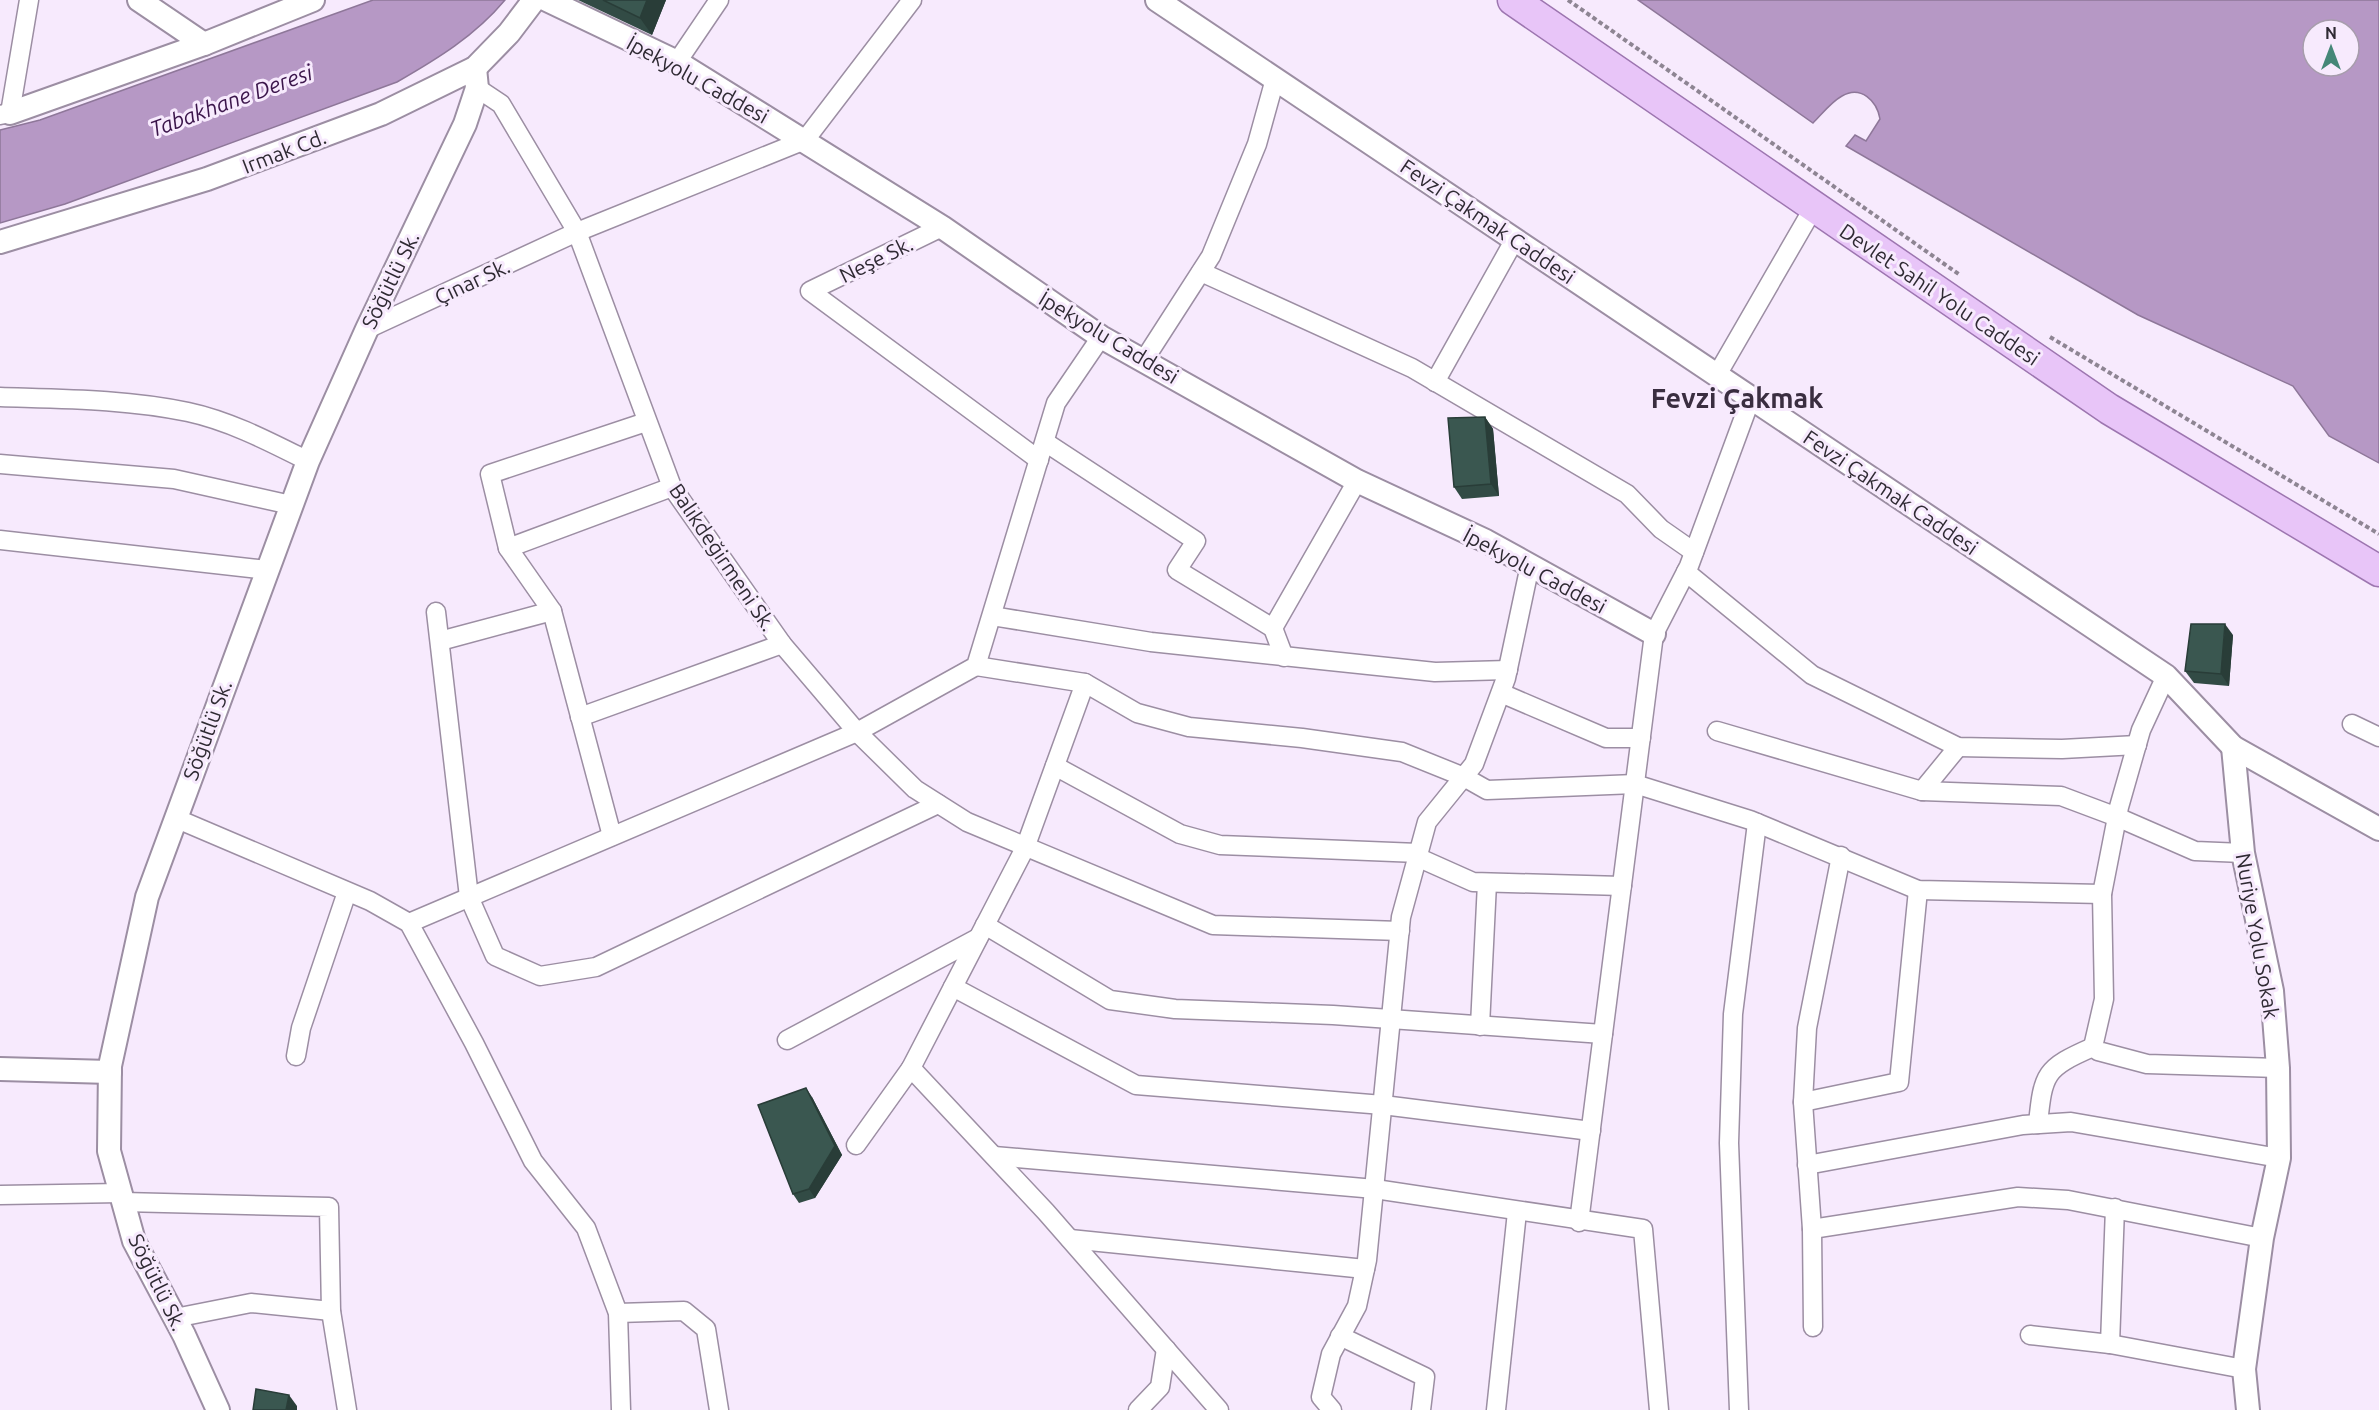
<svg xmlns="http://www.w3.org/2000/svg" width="2379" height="1410" viewBox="0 0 2379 1410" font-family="Ubuntu,sans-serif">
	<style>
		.water { fill: #b698c5; stroke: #8e7799; stroke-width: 1.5; fill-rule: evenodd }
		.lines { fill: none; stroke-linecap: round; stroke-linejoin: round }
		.minor-casing { stroke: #9c8ea3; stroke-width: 21 }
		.tertiary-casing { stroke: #9c8ea3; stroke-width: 26 }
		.primary-casing { stroke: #9d76b0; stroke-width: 33 }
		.path { stroke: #8e8593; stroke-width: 4; stroke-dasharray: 4.5 3; stroke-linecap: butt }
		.minor { stroke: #fff; stroke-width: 18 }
		.tertiary { stroke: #fff; stroke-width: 22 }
		.primary { stroke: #e8c5f8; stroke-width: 30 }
		.wall { fill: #324b45 }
		.shaded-wall { fill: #293d38 }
		.building { fill: #3a5750; stroke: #293d38; stroke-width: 1.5 }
		.labels { text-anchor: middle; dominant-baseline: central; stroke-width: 6; stroke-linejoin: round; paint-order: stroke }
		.street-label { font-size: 21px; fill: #2f2a33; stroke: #f7eafd }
		.water-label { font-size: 22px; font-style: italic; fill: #3b154b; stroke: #f7eafd }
		.district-label { font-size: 27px; font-weight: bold; fill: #3a2e40; stroke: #f7eafd }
	</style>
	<rect width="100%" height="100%" fill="#f7eafd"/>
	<g class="water">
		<path d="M373,0h132c-30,36 -68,59 -108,82l-332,122 -65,19v-93l40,-10z"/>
		<path d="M1638,0h741v463l-50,-27 -36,-50 -155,-71 -292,-169 9,-11 11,6 14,-22c-3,-18 -19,-34 -38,-23 -11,6 -20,18 -29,27zM2313,30h36v36h-36z"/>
	</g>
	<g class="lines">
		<defs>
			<g id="minor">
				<polyline points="677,62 719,0"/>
				<polyline points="477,88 501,104 577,232 672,487 782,644 857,732 915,789 967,822 1213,925 1400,931"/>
				<polyline points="0,115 10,113 29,0"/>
				<polyline points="942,227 810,291 1039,460"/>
				<polyline points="1201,272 1412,368 1627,494 1661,529 1694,552"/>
				<polyline points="367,329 577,232 805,140 912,0"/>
				<polyline points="1144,360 1211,256 1257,144 1275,79"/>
				<polyline points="1717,375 1814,207"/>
				<polyline points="1435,382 1515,239"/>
				<path d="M0,397c63,2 126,2 188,15 42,9 82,30 120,49"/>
				<polyline points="1045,442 1196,541 1177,570 1273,628"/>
				<polyline points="0,464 174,479 291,505"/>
				<polyline points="0,540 267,570"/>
				<polyline points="508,548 672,487"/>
				<polyline points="1686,572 1812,675 1958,747 2062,749 2137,745"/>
				<polyline points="436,612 469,897 495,956 540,976 596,967 938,804"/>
				<polyline points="992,616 1151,642 1311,659 1435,672 1508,670"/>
				<polyline points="440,641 552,611"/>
				<polyline points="1284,657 1273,628 1357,481"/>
				<polyline points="976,666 1085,683 1137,713 1189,727 1302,738 1402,752 1464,777 1487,790 1635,784 1750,820 1918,890 2102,894"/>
				<polyline points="2166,676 2141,730 2119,807 2102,894 2104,999 2093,1047 2098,1051 2147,1064 2278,1068"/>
				<polyline points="1085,683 1025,848 911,1068 1046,1212 1219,1410"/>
				<polyline points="1501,693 1606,738 1641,738"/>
				<polyline points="580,717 782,644"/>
				<polyline points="2352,724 2379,737"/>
				<polyline points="1717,731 1922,791 1958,747"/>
				<polyline points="1055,766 1180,834 1220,845 1418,853"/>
				<polyline points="1922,791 2061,796 2117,817 2195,851 2243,853"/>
				<polyline points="175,818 370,901 409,923 474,1043 533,1161 586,1228 618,1313 621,1410"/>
				<polyline points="612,836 552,611 508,548 490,474 646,422"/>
				<polyline points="1417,857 1473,882 1622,886"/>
				<polyline points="409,923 857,732 976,666 1056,403 1101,337"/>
				<polyline points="985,925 1110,1000 1175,1009 1333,1015 1603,1034"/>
				<polyline points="953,987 1136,1085 1383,1105 1591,1131"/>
				<polyline points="1480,1026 1487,883"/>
				<polyline points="787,1040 978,938"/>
				<polyline points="296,1056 301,1028 347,892"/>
				<polyline points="1803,1102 1899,1082 1918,890"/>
				<path d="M2038,1124c5,-51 7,-56 55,-77"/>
				<polyline points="856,1145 911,1068"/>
				<polyline points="994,1156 1375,1189 1643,1229 1659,1410"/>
				<polyline points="1807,1165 2023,1125 2071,1122 2279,1158"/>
				<polyline points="0,1195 121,1193"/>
				<polyline points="123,1202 329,1207 331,1311 347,1410"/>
				<polyline points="1579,1222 1654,634 1689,566 1751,398"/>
				<polyline points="1812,1229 2018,1197 2068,1200 2262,1238"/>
				<polyline points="1070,1239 1365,1269"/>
				<polyline points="618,1313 684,1311 706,1329 719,1410"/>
				<polyline points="175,1318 251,1303 331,1311"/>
				<polyline points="1813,1327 1812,1229 1803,1102 1807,1028 1841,856"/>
				<polyline points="2030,1335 2110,1344 2244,1369"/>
				<polyline points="1340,1336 1425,1377 1421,1410"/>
				<polyline points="2110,1344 2115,1208"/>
				<polyline points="1138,1410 1160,1387 1166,1349"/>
				<polyline points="1332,1410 1321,1397 1331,1354 1357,1306 1367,1260 1401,917 1427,822 1474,764 1506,678 1530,565"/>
				<polyline points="1496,1410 1517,1212"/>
				<polyline points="1739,1410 1729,1143 1733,1014 1757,823"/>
			</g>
			<g id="tertiary">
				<polyline points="139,0 204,44"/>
				<polyline points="547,0 677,62 942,227 1101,337 1357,481 1486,541 1654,634"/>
				<polyline points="1157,0 2166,676 2233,747 2379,829"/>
				<polyline points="10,113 204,44 313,0"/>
				<polyline points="0,242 207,179 381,114 475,68 509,33 534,0"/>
				<polyline points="2233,747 2243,853 2272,991 2278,1068 2279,1158 2262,1238 2244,1369 2248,1410"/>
				<polyline points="0,1069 110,1072"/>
				<polyline points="218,1410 184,1335 134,1241 109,1151 110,1066 147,897 308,461 367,329 465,124 477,88 475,68"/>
			</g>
			<polyline id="primary" points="1513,0 2109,409 2379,571"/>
		</defs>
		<use href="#minor" class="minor-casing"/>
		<use href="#tertiary" class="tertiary-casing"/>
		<use href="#primary" class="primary-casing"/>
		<g class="path">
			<polyline points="1568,0 1960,275"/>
			<polyline points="2050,337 2379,534"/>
		</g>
		<use href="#minor" class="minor"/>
		<use href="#tertiary" class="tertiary"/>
		<use href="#primary" class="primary"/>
	</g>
	<g class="wall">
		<polygon points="578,0 666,0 652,35"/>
		<polygon points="1485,417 1493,429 1499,496 1462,499 1454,487"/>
		<polygon points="2233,635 2229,686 2194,683 2185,671"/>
		<polygon points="812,1097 842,1155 815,1198 799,1203 793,1194"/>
	</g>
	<g class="shaded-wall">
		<polygon points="647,0 666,0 652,35 640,18"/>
		<polygon points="1485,417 1493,429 1499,496 1491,484"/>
		<polygon points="2225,624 2233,635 2229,686 2221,674"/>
		<polygon points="806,1088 812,1097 842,1155 815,1198 809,1189"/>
		<polygon points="289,1395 297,1406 297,1410 286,1410"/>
	</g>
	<g class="building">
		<polygon points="603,0 647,0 640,18"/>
		<polygon points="1485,417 1491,484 1454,487 1448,418"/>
		<polygon points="2191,624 2225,624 2221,674 2185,671"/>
		<polygon points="806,1088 835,1146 809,1189 793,1194 758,1105"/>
		<polygon points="256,1389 289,1395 286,1410 253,1410"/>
	</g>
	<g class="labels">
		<g class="street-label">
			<text transform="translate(698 79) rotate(29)">İpekyolu Caddesi</text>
			<text transform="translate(284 151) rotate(-21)">Irmak Cd.</text>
			<text transform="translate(1488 221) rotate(34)">Fevzi Çakmak Caddesi</text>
			<text transform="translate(876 259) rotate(-26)">Neşe Sk.</text>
			<text transform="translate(390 280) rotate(-64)">Söğütlü Sk.</text>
			<text transform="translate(472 281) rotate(-25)">Çınar Sk.</text>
			<text transform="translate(1940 294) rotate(34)">Devlet Sahil Yolu Caddesi</text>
			<text transform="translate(1109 337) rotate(31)">İpekyolu Caddesi</text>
			<text transform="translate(1891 492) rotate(34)">Fevzi Çakmak Caddesi</text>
			<text transform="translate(723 557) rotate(56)">Balıkdeğirmeni Sk.</text>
			<text transform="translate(1535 570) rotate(28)">İpekyolu Caddesi</text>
			<text transform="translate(207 730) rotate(-70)">Söğütlü Sk.</text>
			<text transform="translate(2258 936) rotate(80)">Nuriye Yolu Sokak</text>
			<text transform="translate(158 1282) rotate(64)">Söğütlü Sk.</text>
		</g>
		<g class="water-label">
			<text transform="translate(231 100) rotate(-20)">Tabakhane Deresi</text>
		</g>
		<g class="district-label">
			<text x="1737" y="398">Fevzi Çakmak</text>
		</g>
	</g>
	<g transform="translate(2331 48)"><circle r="28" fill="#f7eafd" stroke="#a79dac" stroke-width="1.5"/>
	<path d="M0-4.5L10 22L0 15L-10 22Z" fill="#458778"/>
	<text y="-9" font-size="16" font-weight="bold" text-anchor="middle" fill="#2f2a33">N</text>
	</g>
</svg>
